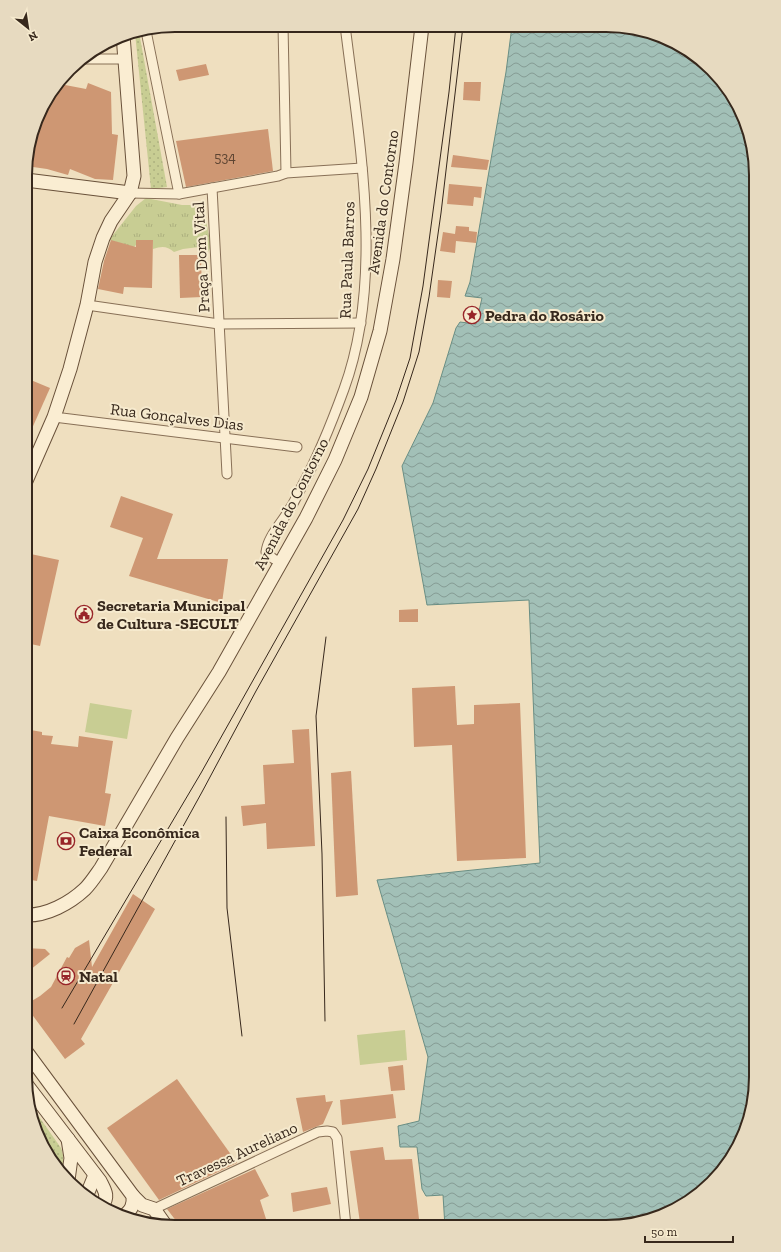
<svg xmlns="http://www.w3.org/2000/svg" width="781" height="1252" viewBox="0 0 781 1252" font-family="'Zilla Slab',serif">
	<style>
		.grass { fill: url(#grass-tufts) }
		.park { fill: url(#park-dots) }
		.pitch { fill: #c8cd93 }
		.water { fill: url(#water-waves); stroke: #698e84 }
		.building { fill: #ce9773 }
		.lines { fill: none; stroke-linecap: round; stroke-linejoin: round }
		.street-casing { stroke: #887057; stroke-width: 11 }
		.secondary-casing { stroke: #69513a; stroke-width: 15 }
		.street { stroke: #faedd2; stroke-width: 9 }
		.secondary { stroke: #faedd2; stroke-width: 13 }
		.tram { stroke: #37281c; stroke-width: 1 }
		.labels { text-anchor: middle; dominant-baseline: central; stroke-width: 4; stroke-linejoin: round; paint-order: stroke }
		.number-label { font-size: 14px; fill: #5d4432 }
		.street-label { font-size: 16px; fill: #37281c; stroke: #f6eace }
		.poi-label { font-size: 16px; font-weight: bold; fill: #37281c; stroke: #f6eace; text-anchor: start }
		.rim { fill: none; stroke: #37281c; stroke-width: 2 }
	</style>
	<defs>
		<pattern id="grass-tufts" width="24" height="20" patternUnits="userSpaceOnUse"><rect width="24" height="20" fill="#c8cd93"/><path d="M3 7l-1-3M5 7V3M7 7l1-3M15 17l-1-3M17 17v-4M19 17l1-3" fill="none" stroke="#acb07e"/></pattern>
		<pattern id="park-dots" width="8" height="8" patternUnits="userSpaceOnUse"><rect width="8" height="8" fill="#c8cd93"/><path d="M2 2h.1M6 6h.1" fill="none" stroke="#acb07e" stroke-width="1.8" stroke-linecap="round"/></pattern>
		<pattern id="water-waves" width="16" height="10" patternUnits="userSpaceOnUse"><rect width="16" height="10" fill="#a2c0b7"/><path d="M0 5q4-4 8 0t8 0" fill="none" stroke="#859c94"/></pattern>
	</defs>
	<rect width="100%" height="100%" fill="#efdfbf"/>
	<path class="grass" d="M146,198l36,7h21l8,41 -3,6 -9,-5 -16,2 -9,3c-7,-6 -12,-6 -21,-3v-9h-17v5l-2,2 -25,-7 27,-34z"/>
	<g class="park">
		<polygon points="139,32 167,187 151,189 135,33"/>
		<polygon points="30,1104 61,1148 63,1155 64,1176 56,1168 36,1134"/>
	</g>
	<g class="pitch">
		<polygon points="90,703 132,710 127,739 85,732"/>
		<polygon points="405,1030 407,1060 360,1065 357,1035"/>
	</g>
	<polygon class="water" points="512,26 625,26 663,37 697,56 725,84 745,118 756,175 756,1087 748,1125 725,1168 697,1196 663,1216 606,1227 445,1227 443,1195 426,1196 422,1189 417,1147 400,1147 398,1126 419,1121 428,1057 377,880 540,863 529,600 427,605 402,466 433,403 456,328 460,322 476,324 482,298 465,296 470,282 506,72"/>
	<g class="building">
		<polygon points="206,64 209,75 179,81 176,70"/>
		<polygon points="464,82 481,82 480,101 463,100"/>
		<polygon points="88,83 111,92 112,134 118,135 113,180 95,179 70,169 68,175 47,169 26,166 26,156 41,109 60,84 86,89"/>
		<polygon points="268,129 273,171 186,187 176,141"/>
		<polygon points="453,155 489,160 487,170 451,167"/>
		<polygon points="449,184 482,187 481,198 474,197 473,206 447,204"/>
		<polygon points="456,226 469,227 469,231 477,232 476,243 456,241 455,253 440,251 443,232 455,234"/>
		<polygon points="111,240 136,247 136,240 153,240 152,288 124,287 123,294 98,289 104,261"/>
		<polygon points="179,255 201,255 202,297 180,298"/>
		<polygon points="438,280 452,281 450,298 437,297"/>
		<polygon points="26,378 50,388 26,442"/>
		<polygon points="121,496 173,514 157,559 228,559 222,603 129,576 143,538 110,527"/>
		<polygon points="26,553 59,560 40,646 26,643"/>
		<polygon points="418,609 418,622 399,622 399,610"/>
		<polygon points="455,686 457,725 474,724 474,705 520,703 526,858 457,861 452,745 414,747 412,688"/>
		<polygon points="25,729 42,732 42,735 53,736 51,744 78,747 79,736 113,741 105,793 111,794 105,826 49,816 37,881 25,879"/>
		<polygon points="309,729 315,846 267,849 266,823 243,826 241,806 265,804 263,765 294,763 292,730"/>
		<polygon points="351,771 358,895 336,897 331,773"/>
		<polygon points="133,894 155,909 81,1039 85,1044 65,1059 25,1005 40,996 51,987 67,957 69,958 75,948 89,940 92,967"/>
		<polygon points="25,948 45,949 50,954 25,974"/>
		<polygon points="403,1065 405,1090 391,1091 388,1067"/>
		<polygon points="177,1079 237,1163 159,1200 107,1128"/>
		<polygon points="393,1094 396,1118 342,1125 340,1100"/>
		<polygon points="325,1095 326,1102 333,1101 323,1124 303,1132 296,1098"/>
		<polygon points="383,1147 385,1160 412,1159 419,1219 360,1223 350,1151"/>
		<polygon points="255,1169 269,1196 260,1200 267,1222 250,1226 180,1226 167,1209"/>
		<polygon points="327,1187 331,1204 293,1212 291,1193"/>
	</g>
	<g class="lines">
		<defs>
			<g id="street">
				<polyline points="283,25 286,173"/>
				<polyline points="146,31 179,194"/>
				<polyline points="81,59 125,59"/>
				<polyline points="212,188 227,474"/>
				<polyline points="130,193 179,194 278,176 286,173 362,168"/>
				<polyline points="87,305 219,324 361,323"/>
				<polyline points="54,417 297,447"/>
				<path d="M281,562c-7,-2 -11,-5 -15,-10 2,-16 15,-28 23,-42 5,-7 9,-16 13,-24 17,-31 30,-64 42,-97 41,-112 15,-248 1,-364"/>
				<polyline points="154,1209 318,1132 327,1131 333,1132 337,1138 346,1226"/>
			</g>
			<g id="secondary">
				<polyline points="26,180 130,193"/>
				<polyline points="26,481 54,417 70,369 87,305 95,262 103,238 111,221 130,193 134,176 123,35"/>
				<path d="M25,915c22,1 45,-12 60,-26 6,-6 11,-14 16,-21l76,-130 42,-66 87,-154 29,-58 26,-63 19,-66 13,-72 13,-96 16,-137"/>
				<path d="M25,1050l108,146c1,10 -2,14 -10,21"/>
				<path d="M26,1084l74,97c5,10 9,15 2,25"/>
				<polyline points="68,1139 71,1158 68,1180"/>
				<polyline points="133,1196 142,1205 154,1209 166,1226"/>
				<polyline points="86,1197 95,1175"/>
			</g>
		</defs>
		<use href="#street" class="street-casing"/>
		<use href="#secondary" class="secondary-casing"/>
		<use href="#street" class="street"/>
		<use href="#secondary" class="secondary"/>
		<g class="tram">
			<polyline points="226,817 227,908 242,1036"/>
			<polyline points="62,1008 201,773 343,520 368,469 396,400 410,358 423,286 449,92 456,26"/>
			<polyline points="325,1021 322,854 316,716 326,637"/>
			<polyline points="74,1024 202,792 256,691 358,509 376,469 403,402 419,352 429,297 441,213 463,26"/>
		</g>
	</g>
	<defs>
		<symbol id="sight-ring" viewBox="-11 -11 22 22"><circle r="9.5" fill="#f6eace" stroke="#982529" stroke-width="1.5"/><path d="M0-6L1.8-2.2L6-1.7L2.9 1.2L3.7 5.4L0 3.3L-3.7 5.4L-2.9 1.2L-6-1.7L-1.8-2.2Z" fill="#982529"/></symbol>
		<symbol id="civic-ring" viewBox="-11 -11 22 22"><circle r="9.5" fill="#f6eace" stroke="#982529" stroke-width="1.5"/><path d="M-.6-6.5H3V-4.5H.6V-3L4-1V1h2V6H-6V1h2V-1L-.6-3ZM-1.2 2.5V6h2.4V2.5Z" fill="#982529"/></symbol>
		<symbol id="bank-ring" viewBox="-11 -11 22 22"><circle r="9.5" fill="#f6eace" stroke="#982529" stroke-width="1.5"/><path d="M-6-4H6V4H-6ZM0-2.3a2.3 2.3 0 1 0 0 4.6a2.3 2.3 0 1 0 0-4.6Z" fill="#982529"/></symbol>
		<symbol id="station-ring" viewBox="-11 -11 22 22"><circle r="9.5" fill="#f6eace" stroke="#982529" stroke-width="1.5"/><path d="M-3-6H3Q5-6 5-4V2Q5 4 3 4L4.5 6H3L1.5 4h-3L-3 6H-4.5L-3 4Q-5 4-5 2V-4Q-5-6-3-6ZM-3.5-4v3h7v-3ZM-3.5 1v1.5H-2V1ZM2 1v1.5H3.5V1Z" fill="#982529"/></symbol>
	</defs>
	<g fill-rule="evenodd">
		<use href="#sight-ring" x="462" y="305" width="20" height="20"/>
		<use href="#civic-ring" x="74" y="604" width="20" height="20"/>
		<use href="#bank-ring" x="56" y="831" width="20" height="20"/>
		<use href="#station-ring" x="56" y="966" width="20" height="20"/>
	</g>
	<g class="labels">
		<g class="number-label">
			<text x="225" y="157">534</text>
		</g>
		<g class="street-label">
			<text transform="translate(383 202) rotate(-82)">Avenida do Contorno</text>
			<text transform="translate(201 257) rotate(-93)">Praça Dom Vital</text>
			<text transform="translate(347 260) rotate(-88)">Rua Paula Barros</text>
			<text transform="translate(177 417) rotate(7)">Rua Gonçalves Dias</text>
			<text transform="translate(291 504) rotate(-63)">Avenida do Contorno</text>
			<text transform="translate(237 1154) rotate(-25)">Travessa Aureliano</text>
		</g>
		<g class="poi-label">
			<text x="485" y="315">Pedra do Rosário</text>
			<text x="97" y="605">Secretaria Municipal<tspan x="97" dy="18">de Cultura -SECULT</tspan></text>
			<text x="79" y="832">Caixa Econômica<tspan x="79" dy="18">Federal</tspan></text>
			<text x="79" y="976">Natal</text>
		</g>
	</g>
	<path d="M0 0H781V1252H0ZM175 32H606A143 143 0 0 1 749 175V1077A143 143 0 0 1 606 1220H175A143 143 0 0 1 32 1077V175A143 143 0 0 1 175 32Z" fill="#e7dac0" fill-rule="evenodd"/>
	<path class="rim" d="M175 32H606A143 143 0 0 1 749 175V1077A143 143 0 0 1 606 1220H175A143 143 0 0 1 32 1077V175A143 143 0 0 1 175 32Z"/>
	<g transform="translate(28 28) rotate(150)" stroke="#f6eace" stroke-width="3" paint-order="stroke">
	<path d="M0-3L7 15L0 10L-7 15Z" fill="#37281c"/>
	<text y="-6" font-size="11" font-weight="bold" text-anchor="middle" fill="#37281c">N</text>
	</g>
	<path d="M645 1236v6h88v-6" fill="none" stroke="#37281c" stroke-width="2"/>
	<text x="651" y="1236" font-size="12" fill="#37281c" stroke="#f6eace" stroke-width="3" paint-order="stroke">50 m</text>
</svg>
